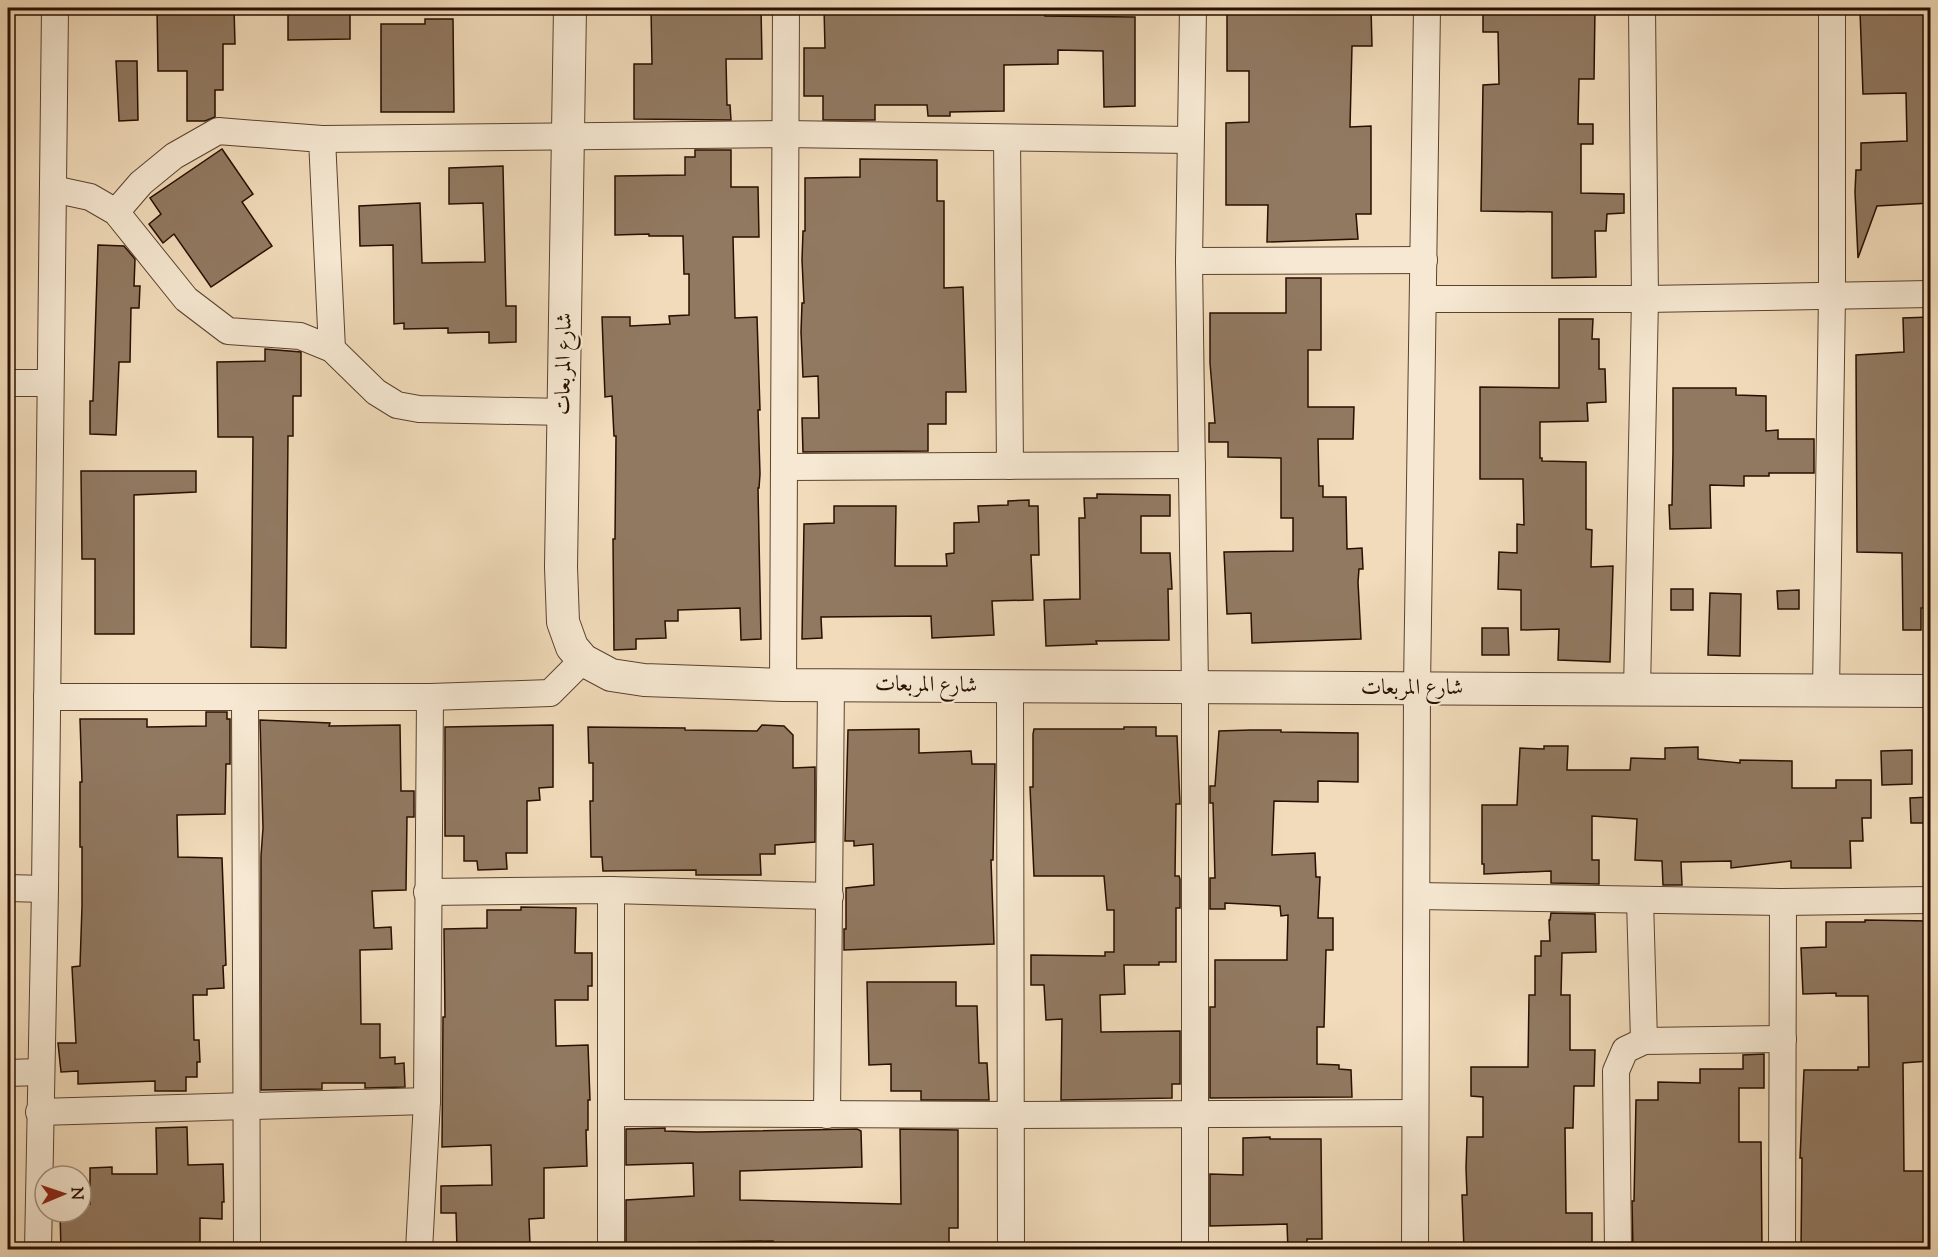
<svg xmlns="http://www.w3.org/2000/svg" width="1938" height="1257" viewBox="0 0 1938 1257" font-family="'Sorts Mill Goudy',Amiri,serif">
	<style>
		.building { fill: #917961; stroke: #280f00; stroke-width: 1.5 }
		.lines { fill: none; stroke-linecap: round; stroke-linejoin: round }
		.minor-casing { stroke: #5a422e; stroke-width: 28 }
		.tertiary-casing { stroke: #5a422e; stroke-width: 34 }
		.minor { stroke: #f6e8d2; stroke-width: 26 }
		.tertiary { stroke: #f6e8d2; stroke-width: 32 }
		.labels { text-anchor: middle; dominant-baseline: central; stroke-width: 4.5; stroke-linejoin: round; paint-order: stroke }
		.street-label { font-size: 22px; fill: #280f00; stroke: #f6e8d2 }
	</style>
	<rect width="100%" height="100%" fill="#f1dbba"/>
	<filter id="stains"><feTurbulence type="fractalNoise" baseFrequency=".00333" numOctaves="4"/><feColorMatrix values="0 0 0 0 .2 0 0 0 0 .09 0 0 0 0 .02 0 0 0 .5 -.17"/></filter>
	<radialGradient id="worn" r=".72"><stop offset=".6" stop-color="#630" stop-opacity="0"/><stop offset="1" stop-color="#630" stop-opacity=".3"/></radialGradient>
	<g class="building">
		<polygon points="157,8 234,8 235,44 223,44 223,90 215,90 215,117 205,121 187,121 187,71 158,71"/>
		<polygon points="350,8 350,39 288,40 288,9"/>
		<polygon points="651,8 761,8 762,59 726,59 727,105 730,105 731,120 634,119 634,64 652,64"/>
		<polygon points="824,8 994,8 994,10 1045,9 1045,16 1135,17 1135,106 1104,107 1103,51 1058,50 1058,64 1004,65 1004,111 950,112 950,116 928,116 927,105 875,105 875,120 823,120 823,96 804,96 804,48 825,48"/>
		<polygon points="1227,8 1371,8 1372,46 1352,46 1350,127 1371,126 1371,214 1356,214 1358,239 1267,242 1268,205 1226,205 1226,123 1249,122 1249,71 1227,71"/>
		<polygon points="1483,8 1595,8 1594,79 1579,79 1578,124 1593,124 1593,144 1581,144 1581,193 1624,194 1624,213 1607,214 1606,231 1595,231 1596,277 1552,278 1552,212 1481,211 1483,85 1499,84 1498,32 1483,32"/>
		<polygon points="1904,8 1930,8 1930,203 1877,206 1858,258 1855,192 1856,170 1861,170 1861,143 1907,141 1906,93 1863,94 1860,11 1904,10"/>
		<polygon points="425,19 453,19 454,112 381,112 381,24 425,24"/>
		<polygon points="116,61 137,61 138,120 119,121"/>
		<polygon points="222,149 253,194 242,202 272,246 211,287 174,234 163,243 149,224 161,214 150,198"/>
		<polygon points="695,150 731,150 731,187 758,187 759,237 733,237 735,318 757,317 760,410 758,410 760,474 759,488 758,488 761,639 741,640 740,608 678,610 678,621 665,621 666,638 636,639 636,649 614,650 613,539 615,539 616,436 614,436 612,396 605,397 602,317 630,317 630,326 670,324 669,316 689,315 689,274 684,274 683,236 649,236 649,234 615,235 615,176 685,175 685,157 695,157"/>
		<polygon points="860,159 937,160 937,201 944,201 944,288 963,287 966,392 946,392 946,424 928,424 928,451 803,452 802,418 819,418 818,376 803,377 801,332 802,303 804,303 802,260 803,231 805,231 805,178 860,177"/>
		<polygon points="503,166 506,306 516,306 516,342 489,343 489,332 448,333 448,328 404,329 404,323 394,324 393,245 360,246 359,206 420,203 422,263 485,262 483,203 449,204 449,168"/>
		<polygon points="98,245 124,246 135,259 134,286 140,286 139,308 131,308 130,362 119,362 116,435 90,434 90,401 93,401"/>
		<polygon points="1286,278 1321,278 1321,350 1308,350 1308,407 1354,407 1353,439 1318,439 1319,486 1323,486 1323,497 1346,497 1347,549 1362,548 1363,569 1359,569 1358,582 1361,639 1252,643 1251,613 1227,614 1224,552 1293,551 1293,518 1281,518 1281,458 1228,457 1228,442 1209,442 1209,423 1215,423 1210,363 1210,313 1286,313"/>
		<polygon points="1930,317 1930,399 1928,399 1928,415 1925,415 1924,466 1930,465 1930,510 1927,510 1930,608 1921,608 1921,630 1903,630 1902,553 1857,552 1856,355 1904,352 1903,318"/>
		<polygon points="1559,319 1593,319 1592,339 1599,339 1599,369 1605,369 1606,402 1587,403 1588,421 1540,422 1540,458 1542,458 1542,461 1586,462 1586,529 1592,530 1591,567 1613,566 1610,662 1558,660 1559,629 1521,630 1521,590 1498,589 1499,552 1517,553 1517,524 1524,525 1523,479 1480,479 1480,387 1559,388"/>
		<polygon points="265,349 301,352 301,396 293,396 293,436 288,436 286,648 251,647 253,437 218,437 217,362 265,361"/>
		<polygon points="1673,388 1736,388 1736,395 1766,396 1766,431 1778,430 1778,439 1814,439 1814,473 1769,473 1769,476 1744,476 1744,486 1710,485 1711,528 1670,529 1669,505 1672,505 1673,452"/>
		<polygon points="81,471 196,471 196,492 134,495 134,634 95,634 95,559 82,559"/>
		<polygon points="1097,494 1170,495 1170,516 1141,516 1141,553 1170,553 1172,589 1168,589 1169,640 1096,641 1097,644 1046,646 1044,600 1080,599 1079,518 1085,518 1084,498 1097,498"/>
		<polygon points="1029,500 1029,506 1038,506 1039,555 1031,555 1033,600 992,601 994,635 932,638 931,616 821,617 822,638 802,639 804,524 834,523 834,506 896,506 895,566 947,566 946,554 954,553 954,523 979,522 978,506 1008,505 1008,501"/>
		<rect x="1671" y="589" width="22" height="21"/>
		<polygon points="1799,590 1799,609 1778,609 1777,591"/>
		<polygon points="1710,593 1741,594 1740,656 1708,655"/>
		<polygon points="1482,628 1508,628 1509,655 1482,655"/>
		<polygon points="206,712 227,712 227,719 230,719 230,764 226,764 225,814 177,815 178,857 222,858 226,965 223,966 224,988 207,989 207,995 193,995 194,1040 199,1040 200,1062 197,1062 197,1077 186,1077 186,1091 155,1091 155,1081 78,1084 78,1071 61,1072 58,1043 76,1043 72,967 80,966 82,906 82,847 80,847 80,782 82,782 80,719 147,719 147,727 206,726"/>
		<polygon points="260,720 330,723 329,726 400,725 401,791 414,791 414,817 407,817 406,890 372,891 374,928 391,927 392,949 360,950 361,1024 380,1024 380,1058 395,1057 395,1064 404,1063 405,1087 365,1088 365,1083 322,1083 322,1089 261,1090 261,856 263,828"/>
		<polygon points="553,725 553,787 539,788 540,800 527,801 527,853 506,853 507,869 478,870 477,861 464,861 464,836 445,836 445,727"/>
		<polygon points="762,725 784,726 793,735 793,768 815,767 815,842 775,845 775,854 760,854 761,875 696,875 696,870 603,871 602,857 591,857 590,801 593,801 593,763 589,763 588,727 685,728 685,730 757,731"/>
		<polygon points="1124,727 1156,727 1156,736 1177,736 1180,804 1176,804 1175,876 1179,876 1180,879 1180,908 1176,908 1176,962 1159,962 1159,965 1124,965 1125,994 1100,995 1101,1032 1180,1031 1180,1084 1172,1084 1172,1098 1061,1100 1062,1019 1046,1020 1044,985 1031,985 1031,955 1105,956 1105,952 1114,952 1114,910 1107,910 1104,876 1034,876 1030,787 1033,787 1033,734 1034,729 1124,729"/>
		<polygon points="919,729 919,753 971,751 972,764 995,764 993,860 991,860 994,944 844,950 844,929 846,929 846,888 874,885 873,844 854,846 854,841 845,841 848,730"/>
		<polygon points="1250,730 1281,730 1281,732 1358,733 1358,782 1318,781 1318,802 1274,801 1272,855 1315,853 1316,877 1320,877 1318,918 1333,918 1333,950 1326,950 1324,1027 1317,1027 1317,1064 1339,1065 1339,1069 1351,1070 1352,1097 1210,1098 1210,1007 1215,1007 1215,960 1287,960 1287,954 1288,915 1281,916 1280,906 1225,903 1225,909 1210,909 1210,878 1215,878 1213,803 1210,803 1210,786 1215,786 1219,731"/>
		<polygon points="1544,746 1568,746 1567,770 1630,770 1631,758 1665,759 1665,748 1698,747 1698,759 1740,763 1740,760 1792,761 1792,788 1836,788 1836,780 1871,780 1871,818 1862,818 1863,841 1850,841 1851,868 1791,868 1791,861 1731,868 1731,861 1681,862 1682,885 1663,885 1662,861 1635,860 1637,819 1592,816 1592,860 1599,860 1599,884 1551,883 1551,871 1484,874 1484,864 1482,864 1482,805 1517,805 1520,748 1544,749"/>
		<polygon points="1912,750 1912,784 1882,785 1881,751"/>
		<polygon points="1930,797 1930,823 1911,823 1910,798"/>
		<polygon points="521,907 576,908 575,953 592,953 592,986 588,986 588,1000 555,1000 556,1046 588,1045 590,1100 588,1100 588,1130 586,1130 587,1166 544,1168 544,1218 529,1219 530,1245 507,1245 507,1250 457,1250 456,1213 441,1213 441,1186 492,1185 491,1145 442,1147 443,1017 445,1017 444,929 487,928 487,910 521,910"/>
		<polygon points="1551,913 1595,914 1596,952 1562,953 1561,995 1570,995 1570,1050 1595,1050 1594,1086 1574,1086 1573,1128 1565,1128 1566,1213 1592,1213 1592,1250 1464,1250 1462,1195 1467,1195 1466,1168 1467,1137 1483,1137 1483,1097 1471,1096 1471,1067 1528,1067 1529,995 1535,995 1535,956 1541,956 1541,941 1550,941 1549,920 1550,920"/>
		<polygon points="1865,920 1930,921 1930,1008 1928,1008 1928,1061 1903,1063 1904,1171 1930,1171 1930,1250 1801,1250 1802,1158 1800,1158 1804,1070 1858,1070 1858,1067 1869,1067 1868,996 1836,996 1836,993 1803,994 1801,948 1826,947 1826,922 1865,922"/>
		<polygon points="867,982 956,982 956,1006 977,1006 979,1063 987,1063 989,1100 921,1100 921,1091 891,1091 891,1064 869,1065"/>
		<polygon points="1764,1054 1764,1088 1739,1088 1739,1142 1761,1142 1762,1250 1633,1250 1632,1201 1634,1201 1636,1100 1658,1100 1658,1082 1700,1083 1700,1069 1743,1069 1743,1055"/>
		<polygon points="187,1127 188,1165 223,1164 224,1202 222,1202 222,1219 200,1218 200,1245 190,1245 190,1250 61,1250 60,1213 81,1212 81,1204 90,1204 90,1168 112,1167 112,1174 157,1174 156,1128"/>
		<polygon points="665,1128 665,1131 698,1132 857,1129 861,1131 862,1167 740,1171 740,1200 901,1204 900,1129 958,1130 958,1228 949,1228 949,1250 773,1250 773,1241 699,1242 699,1250 626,1250 626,1200 694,1196 693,1163 626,1165 626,1129"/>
		<polygon points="1270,1137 1270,1139 1321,1139 1322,1239 1307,1239 1307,1250 1288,1250 1287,1224 1210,1226 1210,1174 1243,1175 1243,1138"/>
	</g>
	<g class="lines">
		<defs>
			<g id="minor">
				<polyline points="1193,8 1189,261 1195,688 1195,1250"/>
				<polyline points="1007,138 1010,466"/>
				<polyline points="322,139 785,134 1190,140"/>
				<polyline points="53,189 90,197 116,212 186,299 228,331 300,336 332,349 376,392 397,405 419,409 564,412"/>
				<polyline points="116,212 141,183 174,156 218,131 322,139 332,349"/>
				<polyline points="1189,261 1424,260"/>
				<polyline points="1424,299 1645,299 1930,294"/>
				<polyline points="8,383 50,383"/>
				<polyline points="785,467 1192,465"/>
				<polyline points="783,685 786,8"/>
				<polyline points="1010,687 1011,1250"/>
				<polyline points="1637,690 1645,299 1642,8"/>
				<polyline points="1826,691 1832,295 1832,8"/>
				<polyline points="47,697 430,697 550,693 583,660"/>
				<polyline points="245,697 247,1250"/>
				<polyline points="8,888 45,889"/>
				<polyline points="427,892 611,890 830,896"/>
				<polyline points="1417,896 1783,902 1930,900"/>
				<polyline points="1640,900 1644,1041"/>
				<polyline points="8,1073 40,1072"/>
				<polyline points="39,1112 427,1101"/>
				<polyline points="612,1113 1011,1115 1415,1113"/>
				<polyline points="827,1115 831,684"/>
				<polyline points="38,1250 45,889 55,8"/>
				<polyline points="419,1250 427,1101 430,697"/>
				<polyline points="611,1250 611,890"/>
				<polyline points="1415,1250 1417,688 1427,8"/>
				<polyline points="1618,1250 1616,1071 1625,1050 1644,1041 1783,1039"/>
				<polyline points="1782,1250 1783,902"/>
			</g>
			<polyline id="tertiary" points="570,8 561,567 563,622 572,647 583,660 611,675 644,680 783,685 1930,691"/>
		</defs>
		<use href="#minor" class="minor-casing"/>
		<use href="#tertiary" class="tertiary-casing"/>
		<use href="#minor" class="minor"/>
		<use href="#tertiary" class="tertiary"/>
	</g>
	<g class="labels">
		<g class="street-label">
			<text transform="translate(565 364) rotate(-89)">شارع المربعات</text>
			<text transform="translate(926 686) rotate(1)">شارع المربعات</text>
			<text x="1412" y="689">شارع المربعات</text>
		</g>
	</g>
	<rect width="1938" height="1257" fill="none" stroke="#f1dbba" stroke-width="30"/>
	<rect x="9" y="9" width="1920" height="1239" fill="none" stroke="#280f00" stroke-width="3"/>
	<rect x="15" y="15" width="1908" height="1227" fill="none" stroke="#280f00" stroke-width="1.5"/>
	<g transform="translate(63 1194) rotate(88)"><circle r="28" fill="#f6e8d2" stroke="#a4917e" stroke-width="1.5"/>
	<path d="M0-4.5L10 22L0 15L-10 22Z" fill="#8f2418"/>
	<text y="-9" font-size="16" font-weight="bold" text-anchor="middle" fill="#280f00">N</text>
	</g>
	<rect width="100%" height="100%" filter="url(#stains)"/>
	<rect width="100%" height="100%" fill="url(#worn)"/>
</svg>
